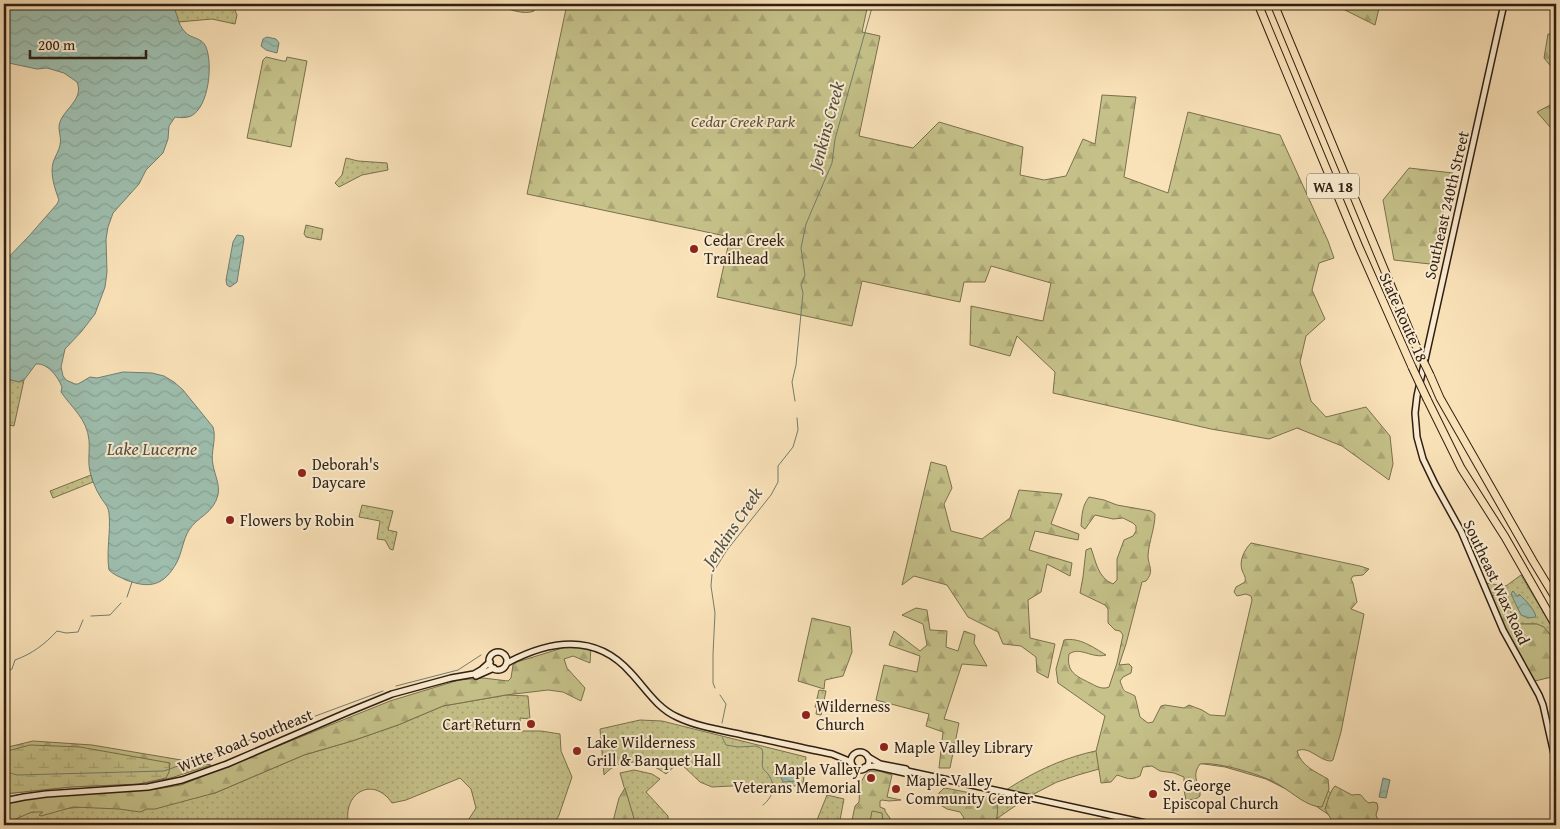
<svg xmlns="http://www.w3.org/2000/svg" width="1560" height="829" viewBox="0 0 1560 829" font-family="'Gentium Book Plus',serif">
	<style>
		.grass { fill: url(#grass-dots); stroke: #7a704e }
		.forest { fill: url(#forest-firs); stroke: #7a704e }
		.wetland { fill: url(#wetland-marsh); stroke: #7a704e }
		.pitch { fill: #c5c189; stroke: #7a704e }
		.water { fill: url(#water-waves); stroke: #717e70 }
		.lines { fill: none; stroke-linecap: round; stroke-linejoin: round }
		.stream { stroke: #717e70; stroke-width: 1 }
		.secondary-casing { stroke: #2e1f13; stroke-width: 8 }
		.highway-casing { stroke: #2e1f13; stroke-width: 9 }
		.secondary { stroke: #fbecd1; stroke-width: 5 }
		.highway { stroke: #f9e1b8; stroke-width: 7 }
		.highway-bridge-casing { stroke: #2e1f13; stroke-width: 9; stroke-linecap: butt }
		.highway-bridge { stroke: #f9e1b8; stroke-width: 7 }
		.poi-dot { fill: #8f2418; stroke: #fbecd1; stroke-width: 2 }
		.labels { text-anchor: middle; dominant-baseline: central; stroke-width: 4; stroke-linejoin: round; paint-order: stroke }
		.shield { fill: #fbecd1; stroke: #6c5c4c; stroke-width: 1 }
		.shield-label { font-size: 15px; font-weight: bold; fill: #2e1f13 }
		.park-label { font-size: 16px; font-style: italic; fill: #5b5036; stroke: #fbecd1 }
		.street-label { font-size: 16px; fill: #2e1f13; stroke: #fbecd1 }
		.poi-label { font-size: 16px; fill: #2e1f13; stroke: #fbecd1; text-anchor: start }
		.water-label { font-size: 18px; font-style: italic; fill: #504f42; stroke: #fbecd1 }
	</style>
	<defs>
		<pattern id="grass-dots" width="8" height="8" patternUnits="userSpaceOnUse" patternTransform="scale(1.25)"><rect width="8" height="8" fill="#c5c189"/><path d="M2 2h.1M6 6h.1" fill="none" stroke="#aaa575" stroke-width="1.8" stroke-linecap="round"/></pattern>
		<pattern id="forest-firs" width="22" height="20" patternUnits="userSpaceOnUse" patternTransform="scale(1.25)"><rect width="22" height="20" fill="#c5c189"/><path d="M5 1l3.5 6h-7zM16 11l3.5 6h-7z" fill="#aaa575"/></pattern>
		<pattern id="wetland-marsh" width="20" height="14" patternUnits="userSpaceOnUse" patternTransform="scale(1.25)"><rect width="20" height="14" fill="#c5c189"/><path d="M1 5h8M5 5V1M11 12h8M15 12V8" fill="none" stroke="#aaa575"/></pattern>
		<pattern id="water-waves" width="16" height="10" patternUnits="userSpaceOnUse" patternTransform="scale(1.25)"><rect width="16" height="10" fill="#9ebeae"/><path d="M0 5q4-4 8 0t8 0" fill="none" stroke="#88a395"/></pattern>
	</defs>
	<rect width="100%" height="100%" fill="#f9e1b8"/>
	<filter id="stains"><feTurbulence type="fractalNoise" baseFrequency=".004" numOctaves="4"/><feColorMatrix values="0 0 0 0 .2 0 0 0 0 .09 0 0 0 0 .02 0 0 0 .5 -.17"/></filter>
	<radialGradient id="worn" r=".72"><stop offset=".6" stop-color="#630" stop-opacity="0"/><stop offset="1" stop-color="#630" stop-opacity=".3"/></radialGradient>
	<g class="grass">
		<polygon points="172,4 232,4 237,15 235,24 212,19 178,22"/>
		<path d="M499,4h37v1l-2,6c-9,4 -27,-1 -35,-7z"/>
		<polygon points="346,158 358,161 387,163 388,170 362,175 339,187 335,183 342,175"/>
		<polygon points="306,225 323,229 321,240 306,237 304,234"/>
		<polygon points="4,375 8,379 19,382 24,380 14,426 4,424"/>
		<polygon points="91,475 93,482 53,498 50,491"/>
		<polygon points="362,505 393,511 388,530 397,532 393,550 390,549 385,540 377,539 380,521 359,517"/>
		<polygon points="1521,575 1556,634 1556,643 1537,624 1518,624 1506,604 1491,596 1486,583 1506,586"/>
		<polygon points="819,690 826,691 821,715 816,714 817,708 815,707"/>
		<path d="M506,695l22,1 2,23 -10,-1 1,13h20l19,3 1,17 11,26 -13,38 -5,10h-89l11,-17 -5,-19 -11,-11 -54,22 -14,3c-20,-29 -51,-8 -43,22h-345v-10l211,-22 89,-38 48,-14 46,-16 45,-19z"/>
		<path d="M640,720l22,1 144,36 -3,29 -52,-1 -39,2 -12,-5 -21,-20 -13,12c-18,-14 -46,-18 -62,1l-4,-46z"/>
		<path d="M1159,743l168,47 19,15 -11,14 -31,-21 -38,-19 -41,-12 -42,-6 -84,8 -21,6 -21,7 -29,15 -36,25 -30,3c40,-37 89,-67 144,-76 18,-3 36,-4 53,-6z"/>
		<polygon points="634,770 652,774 660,779 646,792 668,816 668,825 635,825 620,773"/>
		<polygon points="827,795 844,799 839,825 811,825 817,820"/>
	</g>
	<g class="forest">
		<polygon points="567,4 868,4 862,32 880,36 859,136 913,148 939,122 1023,147 1020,175 1044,180 1066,176 1083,139 1095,144 1102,95 1136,97 1124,177 1168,193 1188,112 1280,135 1328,241 1334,258 1319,263 1312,290 1325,319 1306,336 1300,362 1311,401 1326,417 1366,407 1390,436 1393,464 1389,480 1342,446 1297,428 1269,439 1211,429 1053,393 1055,372 1017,336 1010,356 970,345 971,306 1043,321 1051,283 991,266 985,282 964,282 960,302 862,281 852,326 717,297 730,237 527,194"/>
		<polygon points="1333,4 1380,4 1375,25"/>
		<polygon points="1548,34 1556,35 1556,71 1554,70 1544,58"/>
		<polygon points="266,57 283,61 286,61 287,57 307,61 291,147 247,138 263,60"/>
		<polygon points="1556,102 1556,124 1550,127 1537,112"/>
		<polygon points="1409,168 1453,173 1430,264 1394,260 1383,200"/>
		<polygon points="931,462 946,466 952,488 944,504 951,531 982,539 1010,518 1019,490 1062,494 1051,524 1079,534 1078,540 1035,531 1029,550 1072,563 1070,576 1047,564 1041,592 1028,600 1030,638 1055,644 1048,678 1037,672 1036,657 1021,646 1003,644 998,632 968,617 947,585 914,576 902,585"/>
		<path d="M1089,497l15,3 13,5 34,6 4,3c0,14 -6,27 -7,41 0,12 7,15 -2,26l-4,1 -16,62 -7,21 10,-1 3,3 -1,6 -8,4 -3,4c5,14 3,8 15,15l5,21 8,6 5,-1 8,-16 4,-1 19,3 5,-3 13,5 8,5 15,1 27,-116 -1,-4 -5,-2 -9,2 -3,-4 2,-5 9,-5c1,-6 -1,-6 -3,-12 -3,-9 2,-20 9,-27l109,23 9,3 -6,6 -10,1 -2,3 2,4 4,19 -6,7 13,5 -23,118 -8,28 -2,1c-12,0 -22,-16 -34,-10 4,15 19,21 31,28l1,10 -7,18c-15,0 -29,-14 -41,-21 -14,-10 -64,-25 -81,-22 -10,14 1,20 0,32l-4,3 -10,1 -2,-10v-13l-10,-4 -14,-2 -8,-5 -9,1 -3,9c-10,5 -13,2 -23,-1l-6,7 -10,1 -5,-32 9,-35 -47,-33 -2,-14 8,-29c15,-3 29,7 42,15 -14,4 -26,-9 -37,-1 -3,18 7,22 21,29 6,3 12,7 19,4l8,-24 6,-28 -3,-4 -5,-1 -7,-7v-14l-3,-4 -25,-12 3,-16 3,-27 5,-2c5,14 7,30 22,36l4,-4v-21l7,-19 9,-4 3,-5v-5l-3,-3 -10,-5 -10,1 -18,-4 -10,14 -4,-3c1,-11 1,-20 8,-29z"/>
		<polygon points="1498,595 1506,604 1518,624 1537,624 1544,627 1553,638 1556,643 1556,676 1535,681 1514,646 1491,596"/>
		<polygon points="916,608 927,610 930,630 947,631 946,647 958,651 964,631 975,635 974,643 987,666 962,664 944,719 959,723 950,768 939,768 943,732 926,726 929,714 876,700 884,665 917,672 920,656 889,645 894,631 920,651 927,645 923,624 902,615"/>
		<polygon points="812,618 850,627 852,652 843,676 825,680 824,689 798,681"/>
		<polygon points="572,645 591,646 590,663 573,656 564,659 567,668 585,688 581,701 563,692 548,690 506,695 443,706 398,725 352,741 304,755 215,793 192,799 155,809 147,809 140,812 119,809 73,807 41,816 39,815 43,812 32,812 4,824 4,804 45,796 157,789 181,785 390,701 459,680 483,678 508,681 511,678 513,665 517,662"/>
		<polygon points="33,741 92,745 211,765 171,778 139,784 70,787 4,794 4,748"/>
		<polygon points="870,771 879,771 892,775 887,797 901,800 889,801 882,800 880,801 880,807 885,809 885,811 894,824 903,825 851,825 855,806 859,802 860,784 865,775"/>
		<path d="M1335,786l17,9c14,-2 7,2 17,8l4,-1 4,1 1,5 -2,7 4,10h-42l-7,-6 -6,-10c2,-6 6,-20 10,-23z"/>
		<polygon points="625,788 636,825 612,825 619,798"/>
		<path d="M944,788c8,1 49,9 52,13 3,5 1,19 -1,24h-36l5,-7 -4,-6 -13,-3 -10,-6 2,-10z"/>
	</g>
	<polygon class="wetland" points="30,745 80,747 170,763 169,772 166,778 139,784 70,787 4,794 4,752"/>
	<polygon class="pitch" points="872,811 882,813 883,821 879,825 871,824 870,822"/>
	<g class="water">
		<path d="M4,4h168c6,9 5,20 13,28 6,7 17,5 21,15 7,17 3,60 -15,69 -5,2 -10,2 -16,1l-6,9 -1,13 -5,14 -17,17 -7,14 -26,29 -5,14 -2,12 1,33 -2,15 -10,27 -14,18 -16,17 -4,18 2,9 3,4 9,4h3l12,-7 7,1 26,-6 29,1 12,3 10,6 9,8 30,37c4,13 -3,25 0,38 2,11 7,19 5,30 -5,19 -20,21 -29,35 -6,10 -7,22 -12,32 -13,24 -27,27 -51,18 -6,-3 -12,-5 -17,-10 -3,-19 2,-38 0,-57 -1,-8 -6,-11 -9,-17 -4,-6 -7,-14 -9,-21 -4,-11 -1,-23 -2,-35 -2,-21 -17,-32 -28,-48l1,-5c-4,-10 -14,-24 -26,-23l-12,16 -5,2 -11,-3 -4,-4v-113l25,-26 28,-32 2,-4c-4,-11 -9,-25 -6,-37 2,-7 6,-12 7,-18 2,-9 -3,-15 0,-23 5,-14 24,-23 17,-40l-13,-9 -17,-5 -10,1 -33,-7z"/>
		<polygon points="267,37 276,39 279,43 277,53 266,50 261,46 263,39"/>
		<polygon points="237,235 243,236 244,239 237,282 230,287 227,285 226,280 233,242"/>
		<path d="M1513,591l4,5h2v-2c7,7 15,14 17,23l-8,1 -7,-3 -10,-21z"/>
		<polygon points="781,771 795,775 798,777 796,781 783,782 779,773"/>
		<polygon points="1383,778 1390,780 1386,798 1379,797"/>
	</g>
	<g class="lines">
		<g class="stream">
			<polyline points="795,401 792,382 796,365 803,293 801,285 805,275 801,248 806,224 832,163 835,139 873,4"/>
			<polyline points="127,597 132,582"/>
			<polyline points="91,616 110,615 121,603"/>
			<path d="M4,673l8,-4 3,-9c17,-6 30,-16 42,-29l9,2 12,-1 5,-12"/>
			<polyline points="396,686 458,670 481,655"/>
			<polyline points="715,688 713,683 713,654 715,613 711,586 712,574 727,550 771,495 778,482 778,466 793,447 798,430 797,418"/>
			<polyline points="720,695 726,704 722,723"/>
			<polyline points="275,731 383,691"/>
			<path d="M722,737l4,8 12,2 19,-1 5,3c2,6 -1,16 1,19 0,2 4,4 5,6 8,11 6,22 -5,31"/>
			<polyline points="247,741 271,732"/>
			<polyline points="184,764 242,743"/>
			<polyline points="4,771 17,775 164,771 178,766"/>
		</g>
		<defs>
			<g id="secondary">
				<polyline points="1504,4 1417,396 1415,413 1417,437 1423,459 1435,484 1461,531 1503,630 1539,695 1543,705 1556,763"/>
				<circle cx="498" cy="661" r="9"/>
				<path d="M507,663c43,-23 89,-30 124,10 15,16 26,35 46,44 21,10 44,13 66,18 30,6 59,13 89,19l17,7 3,4"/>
				<polyline points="476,676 494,668"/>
				<circle cx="860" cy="761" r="9"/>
				<polyline points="868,757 880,764 906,769 907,771 1155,825"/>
				<polyline points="865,767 874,766 905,773 907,771"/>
				<polyline points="4,801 24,797 46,794 148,787 182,780 227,764 348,712 392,694 451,678 474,674 481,670 490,662"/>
			</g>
			<g id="highway">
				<polyline points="1258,4 1359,247 1412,367"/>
				<polyline points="1274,4 1416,346"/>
				<polyline points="1430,375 1440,398 1533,561 1556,599"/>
				<polyline points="1427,399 1461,468 1505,537 1556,626"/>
			</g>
		</defs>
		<use href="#secondary" class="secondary-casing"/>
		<use href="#highway" class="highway-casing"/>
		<use href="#secondary" class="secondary"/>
		<use href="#highway" class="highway"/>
		<defs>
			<g id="highway-bridge">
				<polyline points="1416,346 1430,375"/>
				<polyline points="1412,367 1427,399"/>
			</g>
		</defs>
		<use href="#highway-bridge" class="highway-bridge-casing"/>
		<use href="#highway-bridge" class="highway-bridge"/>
	</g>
	<g class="poi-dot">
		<circle cx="694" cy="249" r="5"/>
		<circle cx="302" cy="473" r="5"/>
		<circle cx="230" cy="520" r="5"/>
		<circle cx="806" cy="715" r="5"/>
		<circle cx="531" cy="724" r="5"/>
		<circle cx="884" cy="747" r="5"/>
		<circle cx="577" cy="751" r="5"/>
		<circle cx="871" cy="778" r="5"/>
		<circle cx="896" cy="789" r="5"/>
		<circle cx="1153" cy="794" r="5"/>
	</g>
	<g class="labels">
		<rect class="shield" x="1307" y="173.5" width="52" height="25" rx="4"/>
		<g class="shield-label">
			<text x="1333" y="186">WA 18</text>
		</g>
		<g class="park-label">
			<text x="743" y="121">Cedar Creek Park</text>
		</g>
		<g class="street-label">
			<text transform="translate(1446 205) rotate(-77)">Southeast 240th Street</text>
			<text transform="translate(1404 317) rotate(66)">State Route 18</text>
			<text transform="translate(1497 582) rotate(65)">Southeast Wax Road</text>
			<text transform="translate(245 740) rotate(-22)">Witte Road Southeast</text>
		</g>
		<g class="poi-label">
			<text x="704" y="240">Cedar Creek<tspan x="704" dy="18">Trailhead</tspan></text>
			<text x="312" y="464">Deborah's<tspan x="312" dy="18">Daycare</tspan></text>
			<text x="240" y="520">Flowers by Robin</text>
			<text x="816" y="706">Wilderness<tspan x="816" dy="18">Church</tspan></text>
			<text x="521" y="724" text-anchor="end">Cart Return</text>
			<text x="587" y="742">Lake Wilderness<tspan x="587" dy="18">Grill &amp; Banquet Hall</tspan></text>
			<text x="894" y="747">Maple Valley Library</text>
			<text x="861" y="769" text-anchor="end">Maple Valley<tspan x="861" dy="18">Veterans Memorial</tspan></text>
			<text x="906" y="780">Maple Valley<tspan x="906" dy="18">Community Center</tspan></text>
			<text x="1163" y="785">St. George<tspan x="1163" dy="18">Episcopal Church</tspan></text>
		</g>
		<g class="water-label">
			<text transform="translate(826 126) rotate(-75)">Jenkins Creek</text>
			<text x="152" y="448">Lake Lucerne</text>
			<text transform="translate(732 527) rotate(-56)">Jenkins Creek</text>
		</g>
	</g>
	<rect width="1560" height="829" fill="none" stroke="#f9e1b8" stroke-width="20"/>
	<rect x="5" y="5" width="1550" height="819" fill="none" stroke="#2e1f13" stroke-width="2.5"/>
	<rect x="10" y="10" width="1540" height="809" fill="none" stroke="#2e1f13"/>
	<path d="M30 50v8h116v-8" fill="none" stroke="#2e1f13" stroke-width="2.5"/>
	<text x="38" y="50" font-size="15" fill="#2e1f13" stroke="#fbecd1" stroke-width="4" paint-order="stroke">200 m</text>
	<rect width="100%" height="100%" filter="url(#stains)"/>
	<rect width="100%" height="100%" fill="url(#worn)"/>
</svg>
